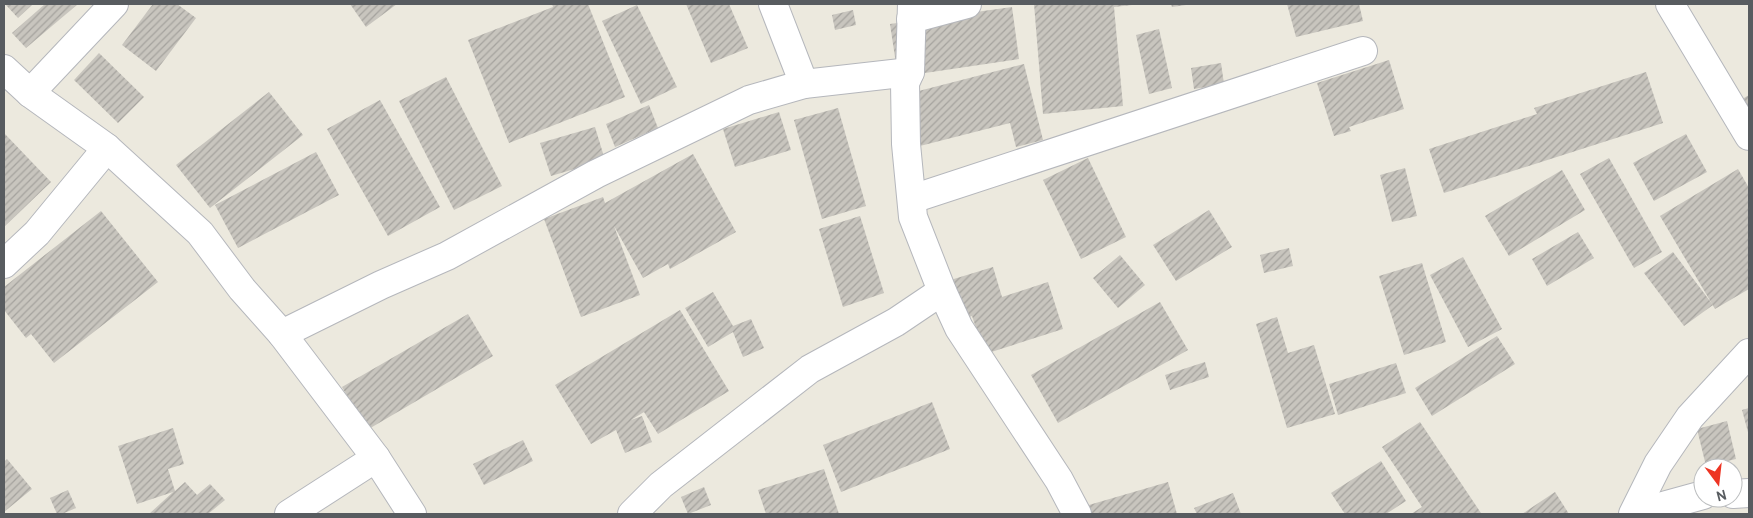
<svg xmlns="http://www.w3.org/2000/svg" width="1753" height="518" viewBox="0 0 1753 518" font-family="Overpass,sans-serif">
	<style>
		.building { fill: url(#building-hatch) }
		.lines { fill: none; stroke-linecap: round; stroke-linejoin: round }
		.minor-casing { stroke: #b5b7bc; stroke-width: 30 }
		.tertiary-casing { stroke: #b5b7bc; stroke-width: 30 }
		.minor { stroke: #fff; stroke-width: 28 }
		.tertiary { stroke: #fff; stroke-width: 28 }
	</style>
	<defs>
		<pattern id="building-hatch" width="6" height="6" patternUnits="userSpaceOnUse" patternTransform="scale(1.25)"><rect width="6" height="6" fill="#c8c5be"/><path d="M-1 1l2-2M0 6l6-6M5 7l2-2" fill="none" stroke="#a5a39e"/></pattern>
	</defs>
	<rect width="100%" height="100%" fill="#ece9de"/>
	<g class="building">
		<polygon points="5,4 33,4 18,18"/>
		<polygon points="45,4 78,4 26,48 12,33"/>
		<polygon points="153,4 177,4 196,18 156,71 122,45"/>
		<polygon points="350,4 397,4 366,27"/>
		<polygon points="552,4 588,4 625,97 509,143 468,40 553,7"/>
		<polygon points="686,4 729,4 748,48 711,63"/>
		<polygon points="1034,4 1132,4 1132,5 1114,7 1123,106 1043,114"/>
		<polygon points="1171,4 1186,4 1186,5 1172,7"/>
		<polygon points="1287,4 1359,4 1363,21 1296,37"/>
		<polygon points="637,5 677,87 641,104 602,21"/>
		<polygon points="1012,7 1019,59 898,77 890,24"/>
		<polygon points="853,10 856,25 835,30 832,15"/>
		<polygon points="1159,29 1172,88 1149,94 1136,35"/>
		<polygon points="99,53 144,97 118,123 74,80"/>
		<polygon points="1389,60 1404,109 1349,127 1351,131 1334,136 1317,83"/>
		<polygon points="1221,63 1224,84 1194,89 1191,68"/>
		<polygon points="1024,64 1043,140 1016,147 1010,123 916,147 903,95"/>
		<polygon points="1646,72 1663,123 1444,193 1429,149 1537,114 1534,108"/>
		<polygon points="446,77 502,186 454,210 399,101"/>
		<polygon points="269,92 303,135 210,208 176,165"/>
		<polygon points="1749,95 1749,116 1739,101"/>
		<polygon points="380,100 440,207 388,236 327,129"/>
		<polygon points="649,105 658,128 615,147 606,124"/>
		<polygon points="838,108 866,206 822,219 794,120"/>
		<polygon points="779,112 791,150 735,167 723,129"/>
		<polygon points="595,127 605,160 551,176 540,143"/>
		<polygon points="4,133 51,182 4,227"/>
		<polygon points="1686,134 1707,172 1654,201 1633,163"/>
		<polygon points="316,152 339,195 238,248 215,205"/>
		<polygon points="693,154 736,232 670,269 668,264 643,278 614,226 640,295 581,317 544,219 603,197 605,203"/>
		<polygon points="1088,158 1126,237 1081,259 1043,180"/>
		<polygon points="1609,158 1662,252 1634,268 1580,174"/>
		<polygon points="1405,168 1417,216 1392,222 1380,175"/>
		<polygon points="1738,169 1749,188 1749,289 1715,309 1660,216"/>
		<polygon points="1562,170 1585,210 1509,256 1485,216"/>
		<polygon points="1209,210 1232,247 1176,281 1153,245"/>
		<polygon points="101,211 158,282 54,363 31,334 26,338 4,310 4,287"/>
		<polygon points="860,216 884,293 843,307 819,229"/>
		<polygon points="1578,232 1594,258 1547,286 1532,259"/>
		<polygon points="1289,248 1293,266 1264,273 1260,255"/>
		<polygon points="1673,252 1713,305 1684,326 1644,273"/>
		<polygon points="1120,255 1145,285 1118,308 1093,278"/>
		<polygon points="1463,257 1502,329 1468,347 1430,275"/>
		<polygon points="1422,263 1446,342 1404,355 1379,276"/>
		<polygon points="993,267 1002,297 1048,282 1063,329 985,354 972,316 957,321 944,282"/>
		<polygon points="713,292 733,326 751,319 764,348 743,357 733,332 708,347 685,308"/>
		<polygon points="1160,302 1188,350 1058,423 1031,375"/>
		<polygon points="680,310 729,391 658,434 644,412 631,420 642,416 652,442 625,453 616,430 591,444 555,385"/>
		<polygon points="468,314 493,356 367,430 342,387"/>
		<polygon points="1277,317 1288,353 1314,345 1335,414 1287,428 1256,324"/>
		<polygon points="1497,336 1515,364 1432,416 1415,388"/>
		<polygon points="1205,362 1209,377 1170,390 1165,375"/>
		<polygon points="1396,363 1406,393 1338,415 1329,384"/>
		<polygon points="932,402 950,449 841,492 823,445"/>
		<polygon points="1749,408 1749,436 1742,410"/>
		<polygon points="1727,421 1736,459 1706,466 1697,429"/>
		<polygon points="1420,422 1481,513 1411,514 1422,507 1382,447"/>
		<polygon points="173,428 184,464 168,469 175,491 185,482 197,495 210,484 225,500 208,514 149,514 173,492 137,504 118,446"/>
		<polygon points="523,440 533,461 484,485 473,464"/>
		<polygon points="7,459 32,489 4,512 4,462"/>
		<polygon points="1381,461 1406,501 1386,514 1345,514 1331,493"/>
		<polygon points="824,469 839,514 766,514 758,490"/>
		<polygon points="1168,482 1177,514 1084,514 1082,507"/>
		<polygon points="704,487 711,505 688,514 681,497"/>
		<polygon points="68,490 76,508 62,514 57,514 50,498"/>
		<polygon points="1555,492 1569,514 1522,514"/>
		<polygon points="1233,493 1241,514 1197,514 1194,508"/>
	</g>
	<g class="lines">
		<defs>
			<g id="minor">
				<polyline points="773,4 804,84"/>
				<polyline points="912,4 910,72 905,83 906,144 913,217 942,291 959,328 1059,480 1077,514"/>
				<polyline points="1670,4 1749,136"/>
				<polyline points="911,19 967,4"/>
				<polyline points="30,93 114,4"/>
				<polyline points="912,199 1363,51"/>
				<polyline points="4,264 37,233 107,148"/>
				<polyline points="282,334 381,285 447,256 596,174 749,100 804,84 910,72"/>
				<polyline points="289,514 376,458"/>
				<polyline points="632,514 661,485 810,369 896,322 942,291"/>
				<polyline points="1633,514 1658,464 1690,417 1749,353"/>
			</g>
			<g id="tertiary">
				<polyline points="4,69 30,93 107,148 200,233 242,289 282,334 376,458 412,514"/>
				<polyline points="1733,494 1749,493"/>
				<polyline points="1634,514 1703,495"/>
			</g>
		</defs>
		<use href="#minor" class="minor-casing"/>
		<use href="#tertiary" class="tertiary-casing"/>
		<use href="#minor" class="minor"/>
		<use href="#tertiary" class="tertiary"/>
	</g>
	<rect width="1753" height="518" fill="none" stroke="#585c60" stroke-width="10"/>
	<g transform="translate(1718 483) rotate(165)"><circle r="24" fill="#ffffff" stroke="#bcbebf"/>
	<path d="M0-4L9 19L0 12L-9 19Z" fill="#ed3423"/>
	<text y="-8" font-size="14" font-weight="bold" text-anchor="middle" fill="#585c60">N</text>
	</g>
</svg>
